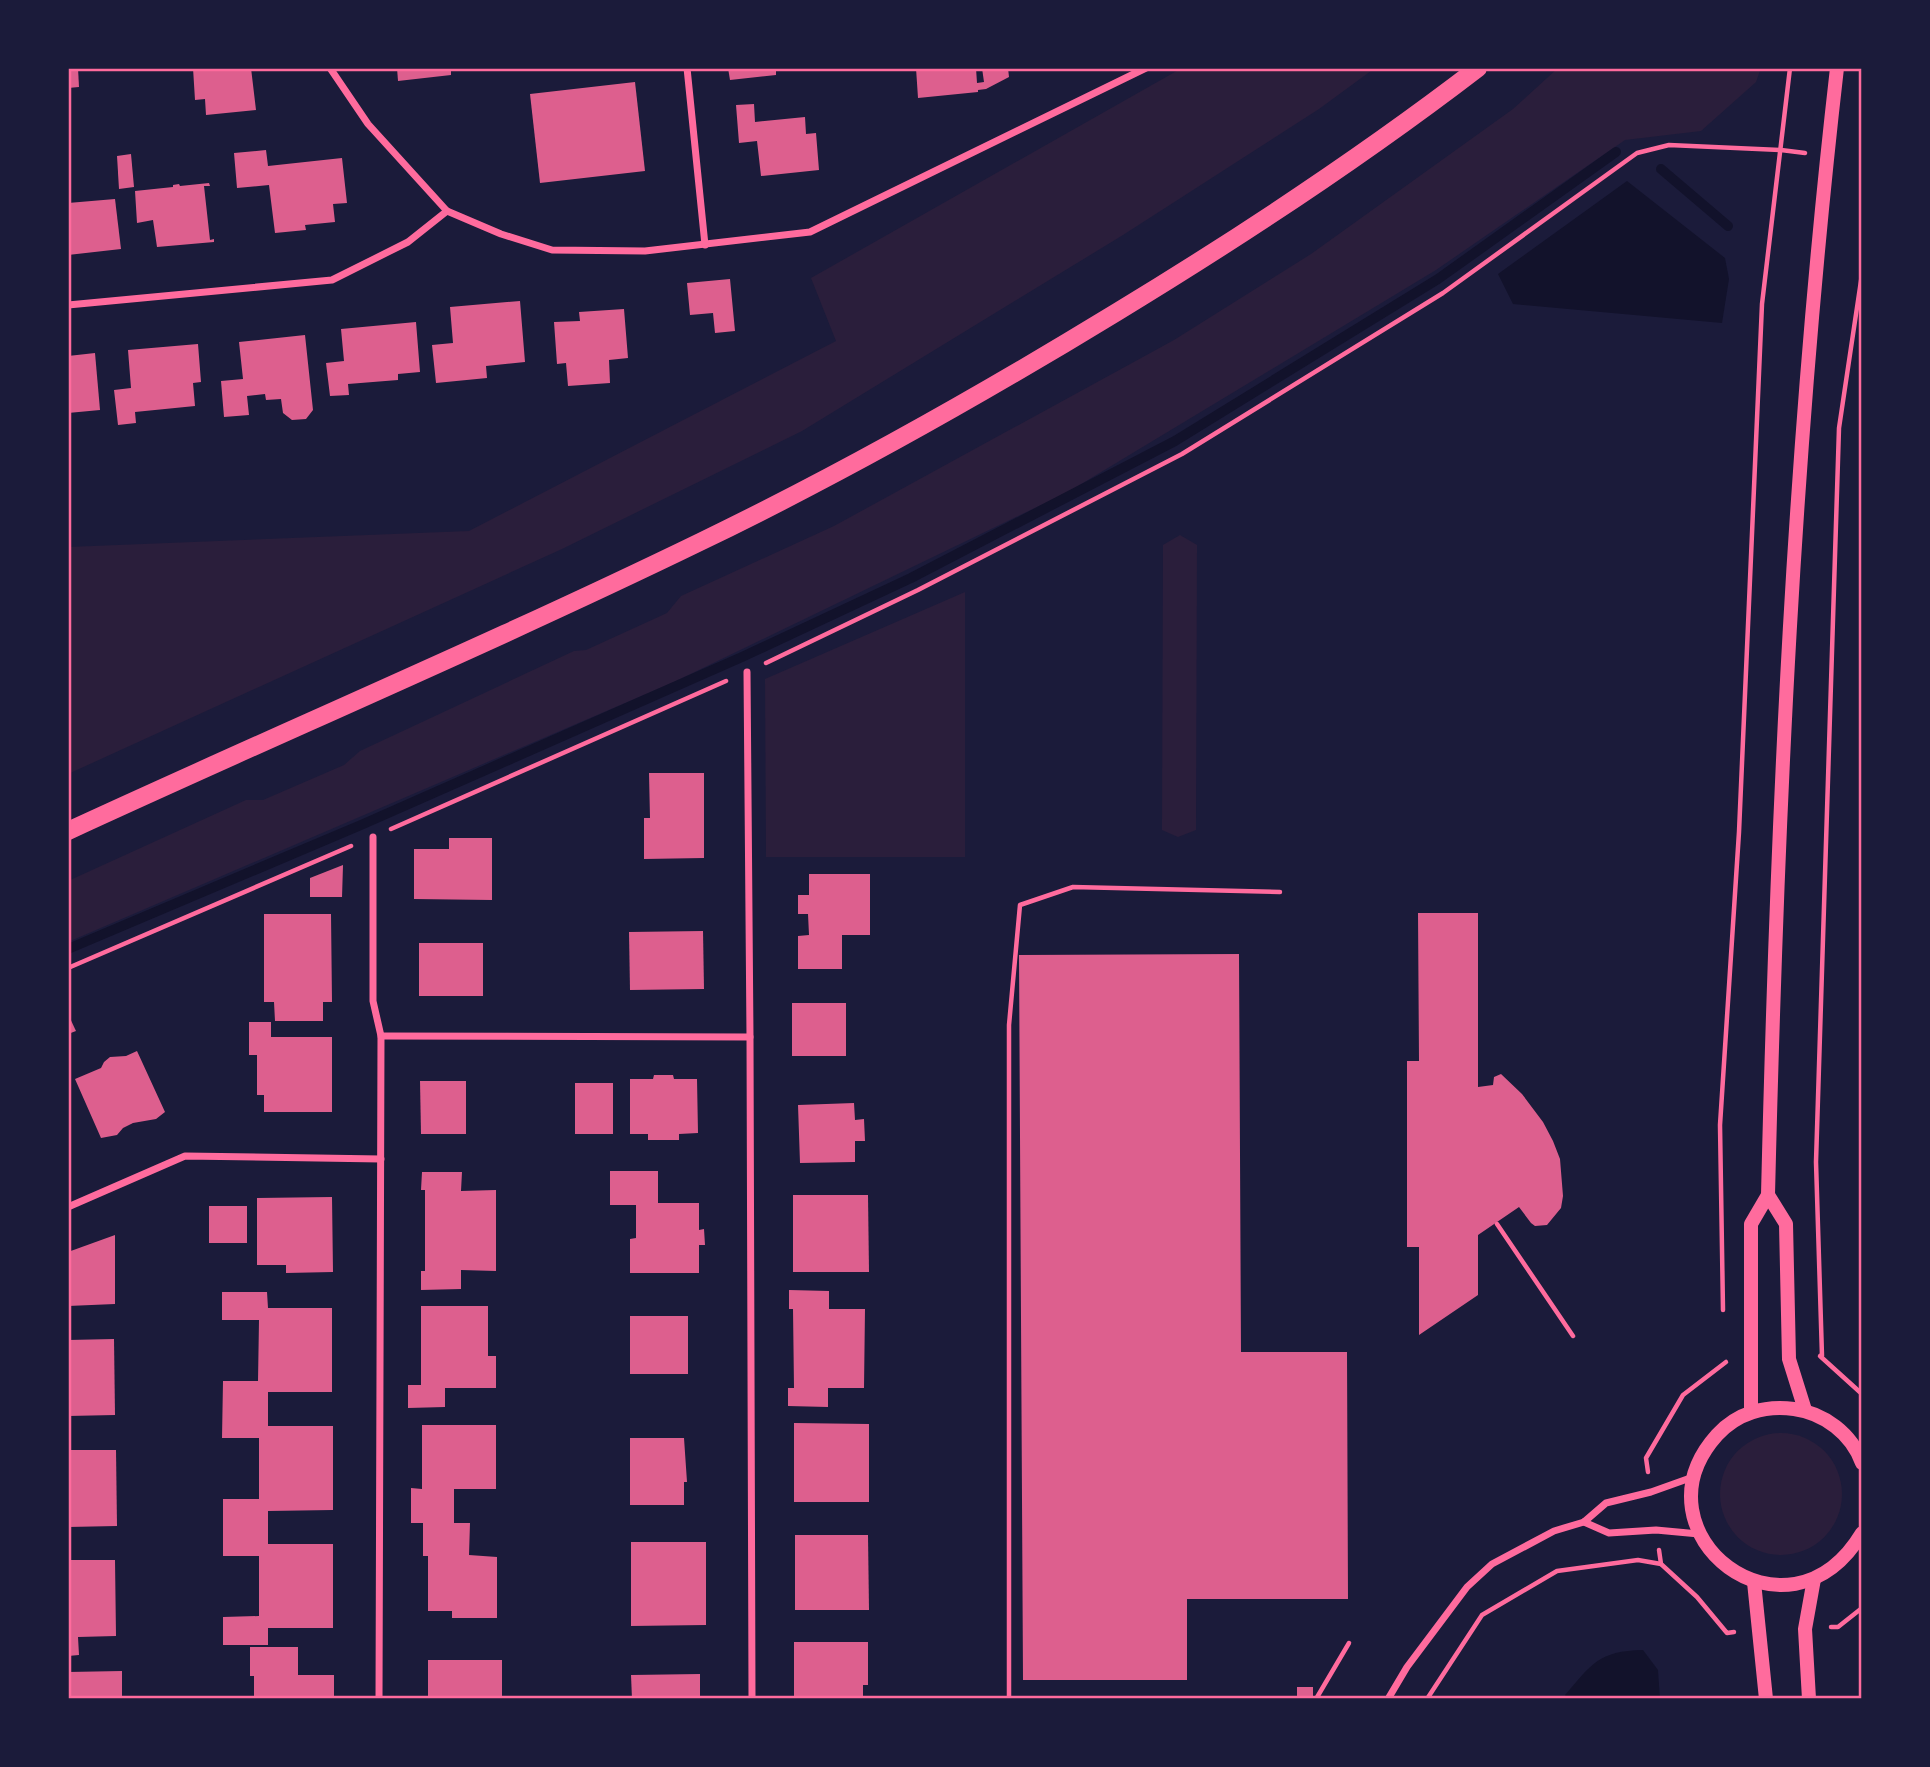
<svg xmlns="http://www.w3.org/2000/svg" width="1930" height="1767" viewBox="0 0 1930 1767" font-family="'DM Sans',sans-serif">
	<style>
		.green { fill: #2a1e3b }
		.water { fill: #12122b }
		.lines { fill: none; stroke-linecap: round; stroke-linejoin: round }
		.stream { stroke: #12122b; stroke-width: 10 }
		.building { fill: #dd5f8e }
		.path { stroke: #ff6b9d; stroke-width: 4.5 }
		.minor { stroke: #ff6b9d; stroke-width: 7 }
		.secondary { stroke: #ff6b9d; stroke-width: 14 }
		.primary { stroke: #ff6b9d; stroke-width: 18 }
		.neatline { fill: none; stroke: #ff6b9d; stroke-width: 2.5 }
	</style>
	<rect width="100%" height="100%" fill="#1b1b3a"/>
	<g class="green">
		<polygon points="1182,68 1375,68 1319,109 1123,235 802,431 562,549 68,774 68,547 469,531 836,341 811,278"/>
		<polygon points="1558,68 1761,68 1756,82 1701,131 1625,140 1436,270 1068,492 674,682 68,942 68,881 246,800 263,800 344,765 360,751 574,651 586,650 667,613 681,596 834,526 1174,340 1311,254 1513,109"/>
		<polygon points="1180,535 1197,545 1196,830 1178,837 1162,830 1163,545"/>
		<polygon points="965,592 965,857 766,857 765,679"/>
		<circle cx="1781" cy="1494" r="61"/>
	</g>
	<g class="water">
		<polygon points="1627,181 1725,258 1729,279 1722,323 1513,304 1498,274"/>
		<path d="M1643,1650l15,20 2,29h-92l-3,-4c27,-31 33,-44 78,-45z"/>
	</g>
	<g class="lines">
		<g class="stream">
			<polyline points="1661,169 1728,226"/>
			<polyline points="68,949 361,825 742,657 911,578 1175,441 1438,279 1616,152"/>
		</g>
	</g>
	<g class="building">
		<polygon points="78,68 79,87 68,88 68,69"/>
		<polygon points="193,68 251,68 256,110 206,115 205,99 195,100"/>
		<polygon points="397,68 451,68 451,75 398,81"/>
		<polygon points="728,68 776,68 776,75 730,80"/>
		<polygon points="916,68 976,68 977,83 984,82 982,68 1008,68 1009,77 986,89 978,90 978,92 918,98"/>
		<polygon points="635,82 645,171 540,183 530,94"/>
		<polygon points="754,104 755,122 805,117 806,134 816,133 819,170 761,176 757,141 739,143 736,105"/>
		<polygon points="266,150 268,166 342,158 347,203 333,204 335,222 305,225 306,230 275,233 269,185 237,188 234,153"/>
		<polygon points="131,154 134,187 119,189 117,156"/>
		<polygon points="209,183 210,186 204,186 210,240 214,239 214,242 157,247 153,220 137,223 135,191 173,187 173,185 179,184 180,186"/>
		<polygon points="115,199 121,249 68,255 68,203"/>
		<polygon points="730,279 735,331 715,333 713,313 690,315 687,283"/>
		<polygon points="520,301 525,362 486,366 487,378 436,383 432,345 453,343 450,307"/>
		<polygon points="624,309 628,358 609,360 610,383 568,386 566,363 557,364 554,322 580,321 579,312"/>
		<polygon points="416,322 420,372 398,374 398,380 348,384 349,395 330,396 326,363 344,361 341,329"/>
		<polygon points="305,335 313,410 306,419 292,420 283,413 281,399 266,400 265,394 247,396 249,415 224,417 221,381 243,379 239,342"/>
		<polygon points="198,344 201,382 193,383 195,406 135,412 136,423 118,425 114,390 131,388 128,350"/>
		<polygon points="95,353 100,410 68,413 68,356"/>
		<polygon points="649,773 704,773 704,858 644,859 644,818 650,818"/>
		<polygon points="449,838 492,838 492,900 414,899 414,849 449,849"/>
		<polygon points="343,865 342,897 310,897 310,878"/>
		<polygon points="809,874 870,874 870,935 842,935 842,969 798,969 798,936 809,935 808,914 798,914 798,895 809,895"/>
		<polygon points="1418,913 1478,913 1478,1087 1493,1085 1494,1077 1501,1074 1522,1094 1543,1122 1553,1141 1560,1159 1563,1196 1561,1208 1547,1225 1535,1226 1531,1223 1519,1207 1478,1235 1478,1295 1419,1335 1419,1247 1407,1247 1407,1061 1419,1061"/>
		<polygon points="264,914 331,914 332,1002 323,1002 323,1021 275,1021 274,1002 264,1002"/>
		<polygon points="703,931 704,989 630,990 629,932"/>
		<rect x="419" y="943" width="64" height="53"/>
		<polygon points="1239,954 1241,1352 1347,1352 1348,1599 1187,1599 1187,1680 1023,1680 1019,955"/>
		<rect x="792" y="1003" width="54" height="53"/>
		<polygon points="68,1014 76,1031 68,1034"/>
		<polygon points="249,1022 271,1022 271,1037 332,1037 332,1112 264,1112 264,1095 257,1095 257,1055 249,1055"/>
		<polygon points="137,1051 165,1112 156,1119 133,1123 123,1128 117,1135 101,1138 75,1079 101,1068 104,1062 110,1057 126,1056"/>
		<polygon points="654,1075 673,1075 674,1079 697,1079 698,1133 679,1134 679,1140 648,1140 648,1134 630,1134 630,1079 653,1079"/>
		<polygon points="420,1081 466,1081 466,1134 421,1134"/>
		<rect x="575" y="1083" width="38" height="51"/>
		<polygon points="854,1103 855,1120 864,1119 865,1141 855,1141 855,1162 800,1163 798,1105"/>
		<polygon points="610,1171 658,1171 658,1203 699,1203 699,1230 704,1229 705,1245 699,1245 699,1273 630,1273 630,1239 636,1238 636,1205 610,1205"/>
		<polygon points="422,1172 462,1172 461,1191 496,1190 496,1271 461,1270 461,1289 421,1290 421,1271 425,1271 425,1190 421,1190"/>
		<polygon points="793,1195 868,1195 869,1272 793,1272"/>
		<polygon points="332,1197 333,1272 286,1273 286,1265 257,1265 257,1198"/>
		<rect x="209" y="1206" width="38" height="37"/>
		<polygon points="115,1235 115,1304 68,1306 68,1252"/>
		<polygon points="789,1290 829,1291 829,1309 865,1309 864,1388 828,1388 828,1407 788,1406 788,1388 794,1388 793,1309 789,1309"/>
		<polygon points="222,1292 267,1292 268,1308 332,1308 332,1392 268,1392 268,1426 333,1426 333,1510 268,1511 268,1544 333,1544 333,1628 268,1628 268,1645 223,1645 223,1617 259,1616 259,1556 223,1556 223,1499 259,1499 259,1438 222,1438 223,1381 258,1381 259,1320 222,1320"/>
		<polygon points="421,1306 488,1306 488,1356 496,1356 496,1388 445,1388 445,1407 408,1408 408,1385 421,1385"/>
		<rect x="630" y="1316" width="58" height="58"/>
		<polygon points="114,1339 115,1415 68,1416 68,1340"/>
		<polygon points="794,1423 869,1424 869,1502 794,1502"/>
		<polygon points="422,1425 496,1425 496,1489 454,1489 454,1523 470,1523 469,1555 497,1557 497,1618 452,1618 452,1611 428,1611 428,1556 423,1556 423,1523 411,1523 411,1488 422,1489"/>
		<polygon points="630,1438 684,1438 687,1482 684,1482 684,1505 630,1505"/>
		<polygon points="68,1450 116,1450 117,1526 68,1527"/>
		<polygon points="795,1535 868,1535 869,1610 795,1610"/>
		<polygon points="631,1542 706,1542 706,1625 631,1626"/>
		<polygon points="68,1560 115,1560 116,1636 78,1637 79,1655 68,1656"/>
		<polygon points="794,1642 868,1642 868,1685 863,1685 863,1699 794,1699"/>
		<polygon points="250,1647 298,1647 298,1675 334,1675 334,1699 254,1699 254,1676 250,1676"/>
		<rect x="428" y="1660" width="74" height="39"/>
		<polygon points="122,1671 122,1699 68,1699 68,1672"/>
		<polygon points="700,1674 700,1699 632,1699 631,1675"/>
		<rect x="1297" y="1687" width="16" height="11"/>
	</g>
	<g class="lines">
		<g class="path">
			<polyline points="766,663 918,590 1182,454 1443,293 1637,153 1669,145 1781,150 1805,153"/>
			<polyline points="391,829 726,681"/>
			<polyline points="68,968 351,846"/>
			<polyline points="1497,1224 1573,1336"/>
			<polyline points="1723,1310 1720,1125 1739,832 1762,304 1790,68"/>
			<polyline points="1820,1356 1862,1394"/>
			<polyline points="1822,1356 1816,1162 1839,428 1862,274"/>
			<polyline points="1648,1472 1646,1458 1683,1395 1726,1362"/>
			<polyline points="1659,1550 1661,1564 1697,1597 1727,1633 1734,1632"/>
			<polyline points="1831,1627 1838,1627 1862,1608"/>
			<polyline points="1009,1699 1009,1025 1020,905 1073,887 1280,892"/>
			<polyline points="1316,1699 1349,1643"/>
			<polyline points="1427,1699 1482,1615 1557,1571 1638,1560 1661,1564"/>
		</g>
		<g class="minor">
			<polyline points="330,68 368,124 447,211 501,234 552,250 645,251 810,232 1146,68"/>
			<polyline points="687,68 705,245"/>
			<polyline points="68,305 332,280 408,242 447,211"/>
			<polyline points="747,672 750,1037 752,1699"/>
			<polyline points="373,837 373,1001 381,1036 379,1699"/>
			<polyline points="381,1036 750,1037"/>
			<polyline points="68,1207 185,1156 381,1159"/>
			<polyline points="1584,1522 1609,1533 1656,1530 1699,1534"/>
			<polyline points="1388,1699 1407,1667 1467,1587 1492,1564 1554,1531 1584,1522 1606,1503 1651,1492 1693,1477"/>
		</g>
		<g class="secondary">
			<polyline points="1768,1195 1786,1224 1789,1359 1805,1410"/>
			<path d="M1751,1412v-188l17,-29c9,-377 26,-753 69,-1127"/>
			<path d="M1862,1463c-10,-29 -38,-50 -68,-54 -29,-4 -57,4 -77,26 -88,98 70,222 145,98"/>
			<polyline points="1754,1582 1766,1699"/>
			<polyline points="1809,1699 1805,1629 1814,1579"/>
		</g>
		<path class="primary" d="M68,831c210,-97 424,-188 632,-289 143,-69 281,-147 417,-230 125,-76 245,-155 361,-244"/>
	</g>
	<rect width="1930" height="1767" fill="none" stroke="#1b1b3a" stroke-width="140"/>
	<rect x="70" y="70" width="1790" height="1627" class="neatline"/>
</svg>
